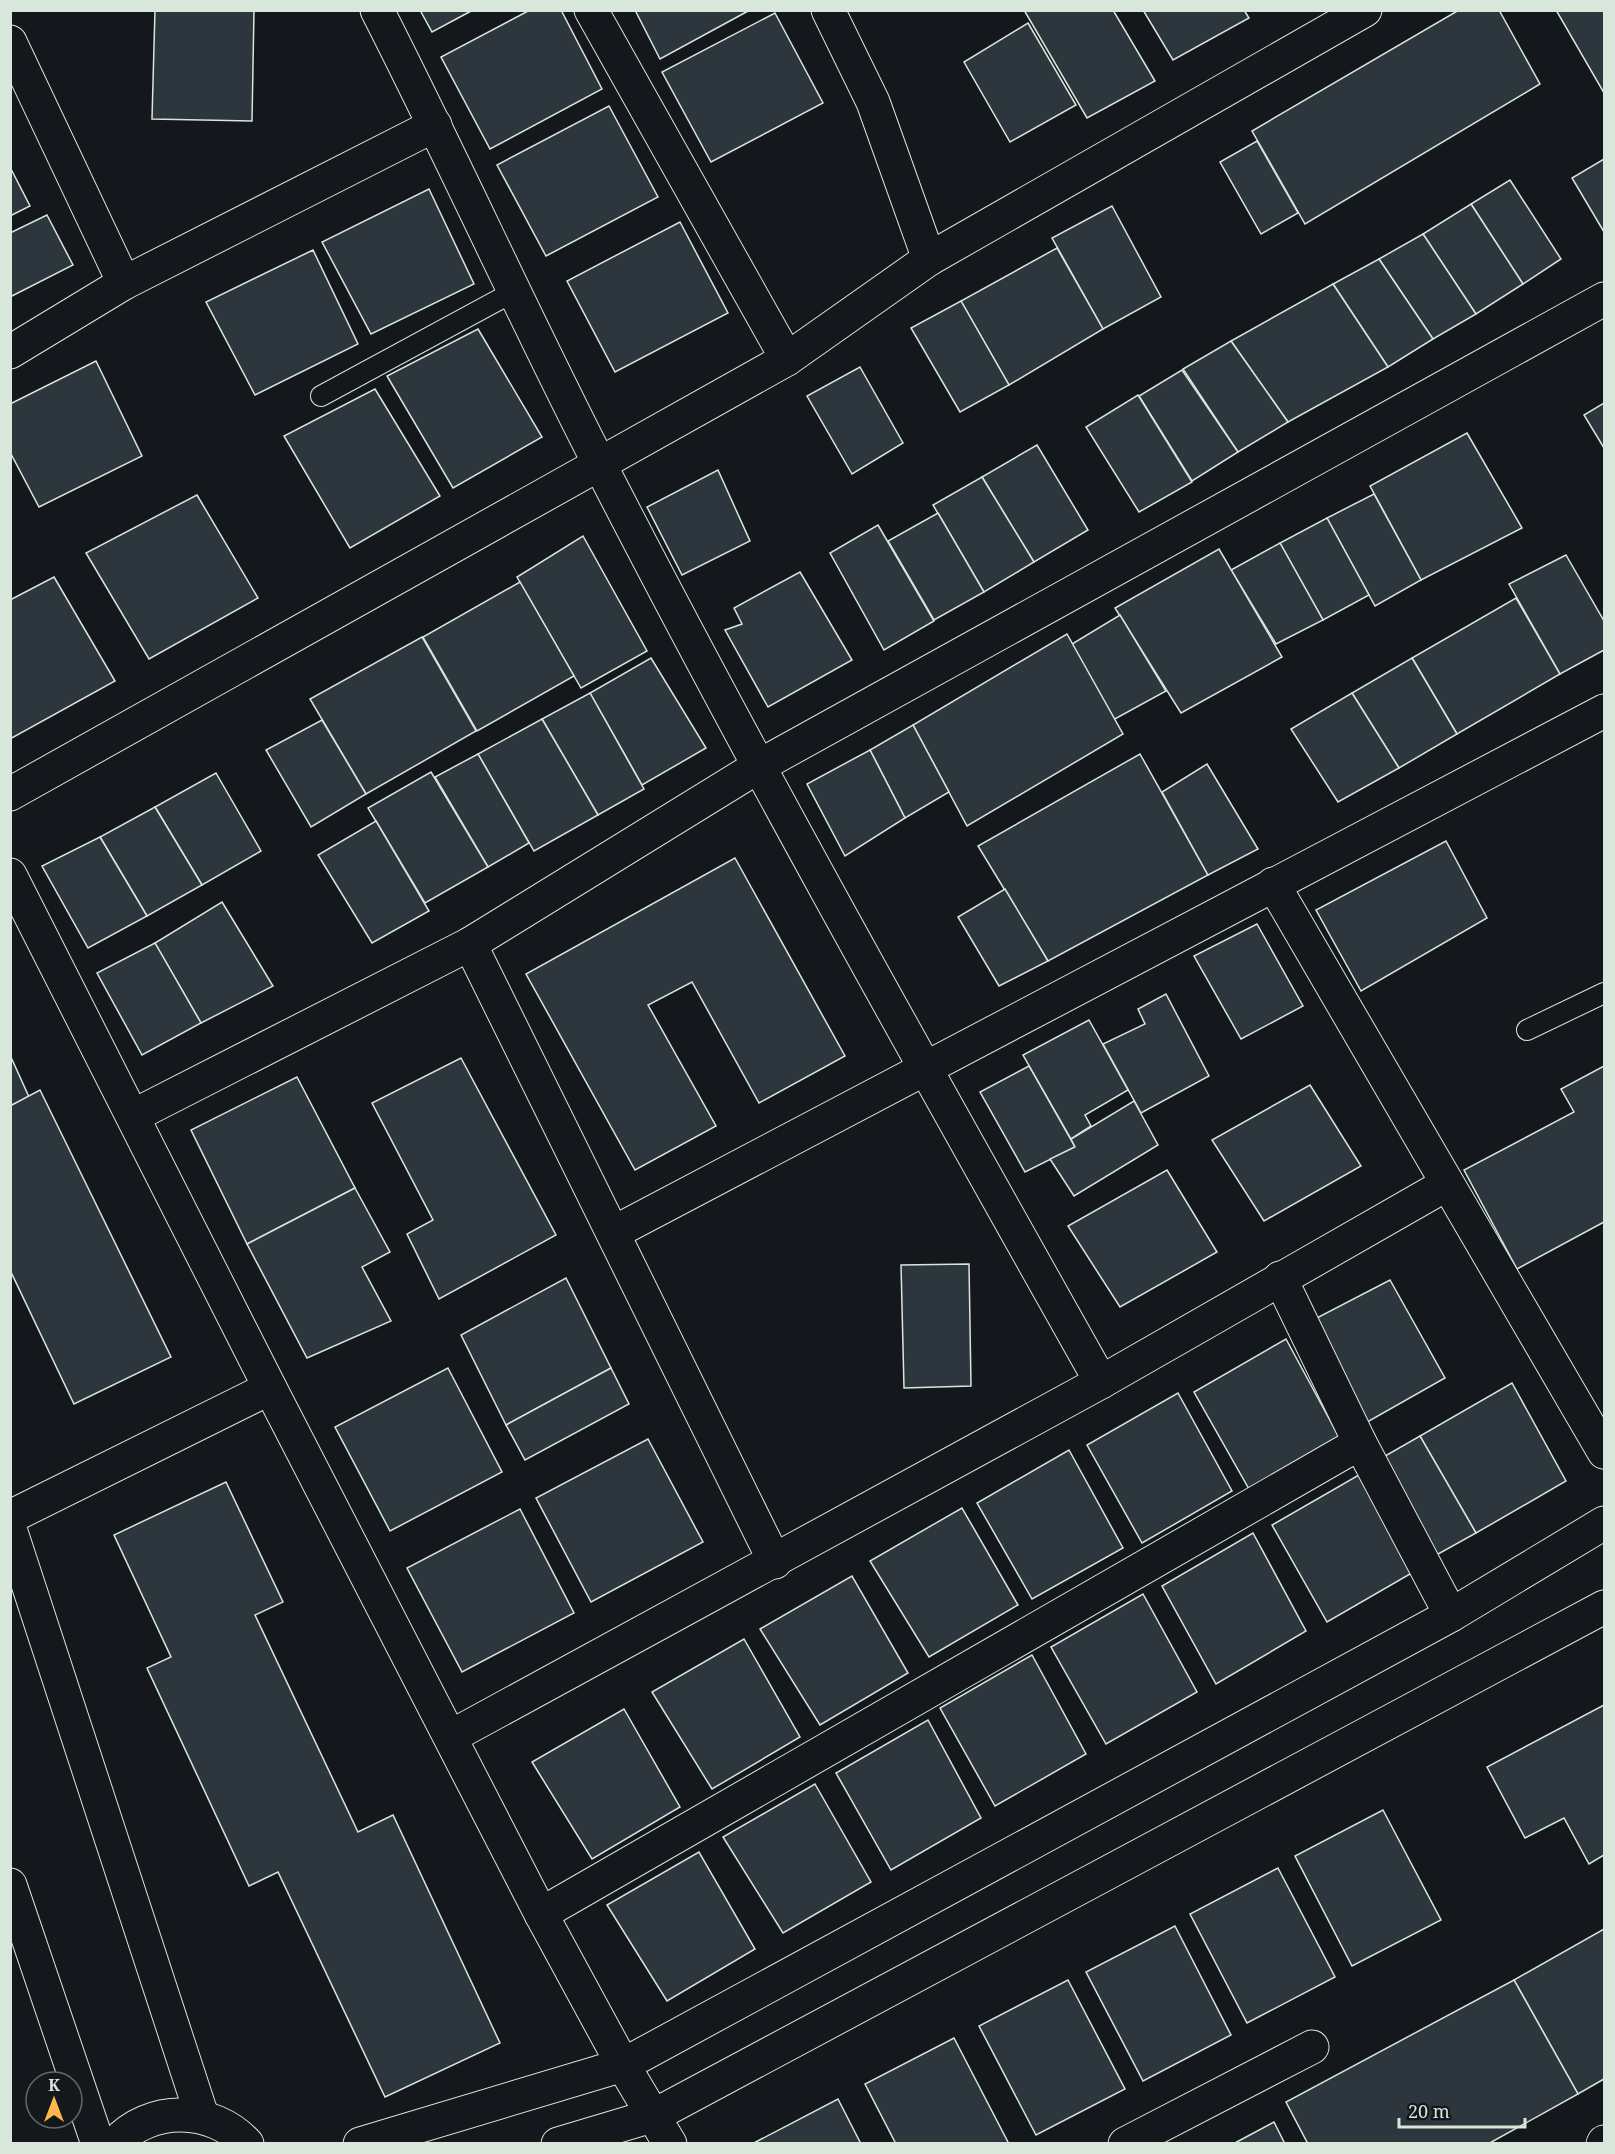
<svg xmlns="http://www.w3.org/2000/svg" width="1615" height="2154" viewBox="0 0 1615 2154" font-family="'Noto Serif',serif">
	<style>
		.building { fill: #2c363c; stroke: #d8e6dc; stroke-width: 1.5 }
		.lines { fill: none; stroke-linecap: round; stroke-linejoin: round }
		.service-casing { stroke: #d8e6dc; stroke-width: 22 }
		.minor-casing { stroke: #d8e6dc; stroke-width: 35 }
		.tertiary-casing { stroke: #d8e6dc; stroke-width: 35 }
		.service { stroke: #14181c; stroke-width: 20 }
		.minor { stroke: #14181c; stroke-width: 33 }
		.tertiary { stroke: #14181c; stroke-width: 33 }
	</style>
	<rect width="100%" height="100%" fill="#14181c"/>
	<g class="building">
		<polygon points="155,10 254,10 252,121 152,119"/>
		<polygon points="420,10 473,10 432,32"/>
		<polygon points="530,10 561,10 602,89 490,149 441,57"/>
		<polygon points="635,10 750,10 660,59"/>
		<polygon points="1024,10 1113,10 1155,81 1087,118"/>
		<polygon points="1143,10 1244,10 1249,18 1173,60"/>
		<polygon points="1459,10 1499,10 1540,84 1305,224 1252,131"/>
		<polygon points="1556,10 1604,10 1604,93"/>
		<polygon points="775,13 823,103 711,162 662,72"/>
		<polygon points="1028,23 1076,105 1010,142 964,62"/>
		<polygon points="609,106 658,197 546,256 497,165"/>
		<polygon points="1257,141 1298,213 1261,234 1220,162"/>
		<polygon points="1604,159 1604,232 1572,178"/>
		<polygon points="10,167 30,206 10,216"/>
		<polygon points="1510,180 1561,259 1523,284 1471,204"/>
		<polygon points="429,189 474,284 371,334 322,242"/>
		<polygon points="1471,204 1523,284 1476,314 1423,234"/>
		<polygon points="1112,206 1161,297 1103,329 1052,238"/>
		<polygon points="47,215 73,265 10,297 10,233"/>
		<polygon points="680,222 728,313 615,372 567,281"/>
		<polygon points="1423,234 1476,314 1433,339 1379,259"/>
		<polygon points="1057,248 1103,329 1009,385 961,301"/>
		<polygon points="313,250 358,344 255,395 206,302"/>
		<polygon points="1379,259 1433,339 1388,367 1333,284"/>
		<polygon points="1333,284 1388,367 1288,422 1231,341"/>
		<polygon points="961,301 1009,385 960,412 911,328"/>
		<polygon points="478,329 542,437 453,488 387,376"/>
		<polygon points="1231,341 1288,422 1238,452 1183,369"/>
		<polygon points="96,361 142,456 39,507 10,452 10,404"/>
		<polygon points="860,367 903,443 852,474 807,396"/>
		<polygon points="1182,370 1238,452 1192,481 1139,396"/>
		<polygon points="375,389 440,496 350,548 284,436"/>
		<polygon points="1138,395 1192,482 1139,512 1086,427"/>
		<polygon points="1604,403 1604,448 1584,415"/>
		<polygon points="1467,433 1522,528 1421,580 1370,486"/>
		<polygon points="1037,445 1088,530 1034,562 982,477"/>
		<polygon points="718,470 750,541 682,575 647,507"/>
		<polygon points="982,477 1034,562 984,592 933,505"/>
		<polygon points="1374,494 1421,580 1375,606 1327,518"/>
		<polygon points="197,495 258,598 149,659 86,553"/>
		<polygon points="938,513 984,592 934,620 888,541"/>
		<polygon points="1327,518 1369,595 1323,620 1280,543"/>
		<polygon points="878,525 934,621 884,650 830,553"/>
		<polygon points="583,536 647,651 581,688 517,577"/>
		<polygon points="1280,543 1323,620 1276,644 1231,570"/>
		<polygon points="1219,549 1282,657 1181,713 1115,608"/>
		<polygon points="1566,555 1604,621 1604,650 1560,674 1509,584"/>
		<polygon points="800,572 852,660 768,707 725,630 742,624 734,608"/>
		<polygon points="54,577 115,681 10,739 10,600"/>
		<polygon points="520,582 574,676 477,731 423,637"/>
		<polygon points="1516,598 1560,674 1457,734 1412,658"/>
		<polygon points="1120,615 1166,691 1113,720 1072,644"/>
		<polygon points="1067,634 1123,734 967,826 913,725"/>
		<polygon points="422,637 476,731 366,794 310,699"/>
		<polygon points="651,658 706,748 642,785 590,693"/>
		<polygon points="1412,658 1457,734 1399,768 1352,693"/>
		<polygon points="590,693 644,789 598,815 542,719"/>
		<polygon points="1352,693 1399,768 1338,802 1291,729"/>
		<polygon points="542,719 598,815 534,851 478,754"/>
		<polygon points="322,720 366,794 311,827 266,750"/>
		<polygon points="913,725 949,792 905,818 870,750"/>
		<polygon points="870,750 905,818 845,856 807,784"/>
		<polygon points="478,754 529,843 488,867 435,777"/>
		<polygon points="1140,754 1208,875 1048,961 978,846"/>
		<polygon points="1207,764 1258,849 1208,875 1162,792"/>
		<polygon points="431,772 488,867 425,903 368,808"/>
		<polygon points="216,773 261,851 202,885 155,807"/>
		<polygon points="155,807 202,885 147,916 100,837"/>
		<polygon points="376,821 429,911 372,943 318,855"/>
		<polygon points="100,837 147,916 88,948 42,866"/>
		<polygon points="1446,841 1487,918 1361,991 1316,910"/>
		<polygon points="735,858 845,1056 759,1103 692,982 648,1005 716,1126 635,1170 526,974"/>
		<polygon points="1005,889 1048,961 999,986 958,917"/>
		<polygon points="222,902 273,986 201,1023 155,943"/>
		<polygon points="1257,924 1303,1006 1241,1039 1194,956"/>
		<polygon points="155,943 201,1023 142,1055 97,973"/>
		<polygon points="1166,994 1209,1076 1141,1113 1103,1044 1145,1024 1138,1009"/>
		<polygon points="1089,1020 1128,1090 1085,1115 1091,1126 1071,1139 1023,1055"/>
		<polygon points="10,1055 29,1097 10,1106"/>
		<polygon points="461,1058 556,1235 439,1299 407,1234 433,1220 372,1103"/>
		<polygon points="1029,1066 1075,1147 1025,1172 980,1092"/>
		<polygon points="1604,1066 1604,1222 1517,1269 1464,1170 1574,1112 1561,1089"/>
		<polygon points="297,1077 355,1188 247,1244 191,1130"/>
		<polygon points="1310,1085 1361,1166 1264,1221 1212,1140"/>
		<polygon points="40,1090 171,1357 74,1404 10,1270 10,1106"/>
		<polygon points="1134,1101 1158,1145 1074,1196 1050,1159 1075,1147 1071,1139"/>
		<polygon points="1167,1170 1217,1252 1120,1307 1068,1226"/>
		<polygon points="355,1188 390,1252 362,1267 391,1321 307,1358 247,1244"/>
		<polygon points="969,1264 971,1386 904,1388 901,1265"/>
		<polygon points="566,1278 611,1368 506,1425 461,1335"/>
		<polygon points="1390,1280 1445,1378 1362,1425 1309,1322"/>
		<polygon points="1286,1339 1339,1437 1249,1489 1194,1392"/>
		<polygon points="448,1368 502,1472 390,1531 335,1427"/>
		<polygon points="611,1368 629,1404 525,1460 506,1425"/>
		<polygon points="1512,1383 1566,1481 1476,1533 1420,1436"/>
		<polygon points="1178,1393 1232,1491 1142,1543 1087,1445"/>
		<polygon points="1420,1436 1476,1533 1431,1558 1378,1460"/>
		<polygon points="648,1439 703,1542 591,1602 536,1498"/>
		<polygon points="1069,1450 1123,1548 1032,1599 977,1503"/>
		<polygon points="1364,1472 1417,1570 1327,1622 1272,1525"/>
		<polygon points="226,1482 283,1602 255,1615 358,1832 393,1815 500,2043 385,2097 278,1872 249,1886 147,1668 171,1657 114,1535"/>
		<polygon points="962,1508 1018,1605 929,1657 870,1561"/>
		<polygon points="520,1509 574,1613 462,1672 407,1568"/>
		<polygon points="1253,1533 1306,1631 1216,1684 1162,1586"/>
		<polygon points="852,1576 908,1673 820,1725 760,1629"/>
		<polygon points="1143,1594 1197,1692 1106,1744 1051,1647"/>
		<polygon points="744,1639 800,1737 712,1789 652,1692"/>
		<polygon points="1032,1655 1086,1754 995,1806 940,1708"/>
		<polygon points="1604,1705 1604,1855 1589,1864 1564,1818 1525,1838 1487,1767"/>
		<polygon points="624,1709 680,1807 592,1859 532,1762"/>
		<polygon points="928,1720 981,1818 891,1870 836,1773"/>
		<polygon points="815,1784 871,1882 783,1933 723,1837"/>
		<polygon points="1383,1810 1441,1920 1352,1966 1295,1856"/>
		<polygon points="699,1852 755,1949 667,2001 607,1905"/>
		<polygon points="1278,1868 1335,1977 1247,2023 1190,1914"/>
		<polygon points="1175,1926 1231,2035 1143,2081 1086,1972"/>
		<polygon points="1604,1929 1604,2079 1578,2094 1514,1980"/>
		<polygon points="1068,1980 1125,2089 1036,2135 979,2026"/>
		<polygon points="1514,1980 1578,2094 1488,2144 1308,2144 1286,2102"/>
		<polygon points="954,2038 1009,2144 896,2144 865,2084"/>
		<polygon points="838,2099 861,2144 752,2144"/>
		<polygon points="1274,2122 1285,2144 1233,2144"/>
	</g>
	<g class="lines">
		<defs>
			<g id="service">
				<polyline points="321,396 515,291"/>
				<polyline points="1527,1030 1604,993"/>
			</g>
			<g id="minor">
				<path d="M377,10c77,151 146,305 223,455 159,310 331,614 501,917"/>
				<polyline points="591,10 787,359"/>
				<polyline points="828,10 873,102 929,259"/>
				<polyline points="10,42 124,283"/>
				<polyline points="10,352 124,283 435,125"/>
				<polyline points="10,794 787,359 929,259 1365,10"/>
				<polyline points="10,875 270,1388 541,1914 623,2065 670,2144"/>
				<polyline points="1273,884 1604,1452"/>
				<polyline points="470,944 775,1562"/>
				<polyline points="133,1116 470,944 759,766 1604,299"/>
				<polyline points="613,1233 1604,711"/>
				<polyline points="1280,1278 1360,1443 1451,1615"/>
				<polyline points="10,1517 270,1388"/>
				<polyline points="452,1736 1101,1382 1447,1184"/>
				<polyline points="541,1914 1360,1443"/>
				<polyline points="360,2144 623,2065 1451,1615 1604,1523"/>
				<polyline points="558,2144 655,2115 1604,1607"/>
				<polyline points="1125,2144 1312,2047"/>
				<polyline points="1603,2144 1604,2142"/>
			</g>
			<g id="tertiary">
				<polyline points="10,1529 202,2116"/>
				<polyline points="10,1885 98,2144"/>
				<path d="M115,2144c34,-39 98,-38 132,0"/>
			</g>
		</defs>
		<use href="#service" class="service-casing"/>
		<use href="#minor" class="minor-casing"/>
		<use href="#tertiary" class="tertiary-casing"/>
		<use href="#service" class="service"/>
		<use href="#minor" class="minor"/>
		<use href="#tertiary" class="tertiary"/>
	</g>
	<rect width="1615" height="2154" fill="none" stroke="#d8e6dc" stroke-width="24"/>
	<g transform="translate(54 2100)"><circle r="28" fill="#14181c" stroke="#626a69" stroke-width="1.5"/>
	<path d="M0-4.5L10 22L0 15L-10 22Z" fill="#ffb74d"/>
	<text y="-9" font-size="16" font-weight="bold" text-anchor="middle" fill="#d8e6dc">K</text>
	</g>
	<path d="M1399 2118v9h126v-9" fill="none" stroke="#d8e6dc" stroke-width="3"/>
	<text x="1408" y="2118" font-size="18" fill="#d8e6dc" stroke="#14181c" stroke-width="4.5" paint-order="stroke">20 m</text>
</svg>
